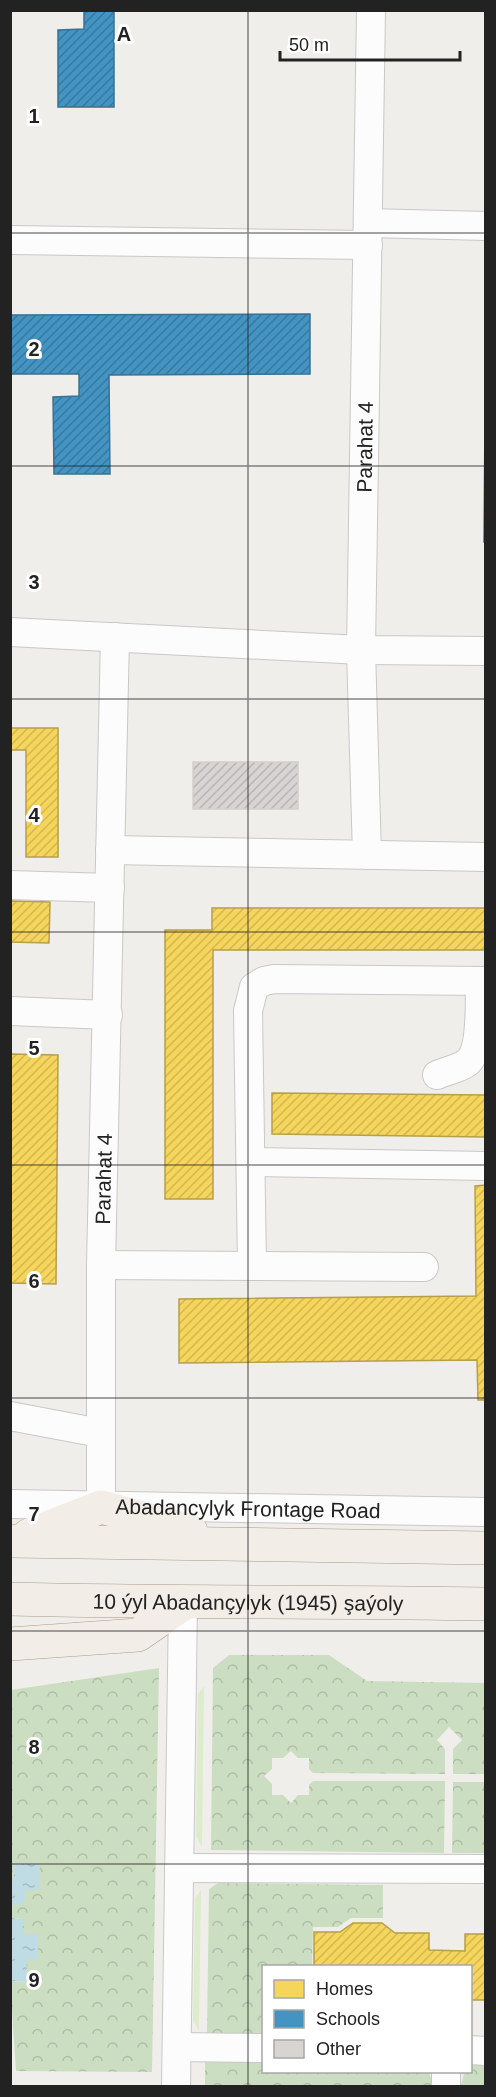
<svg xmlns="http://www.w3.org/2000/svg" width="496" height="2097" viewBox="0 0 496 2097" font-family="Helvetica,sans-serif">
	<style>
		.grass { fill: #ddeccb }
		.forest { fill: url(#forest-crowns) }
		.water { fill: url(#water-ripples) }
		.homes { fill: url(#homes-hatch); stroke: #b69f4b; stroke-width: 1.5 }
		.schools { fill: url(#schools-hatch); stroke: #397193; stroke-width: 1.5 }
		.building { fill: url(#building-hatch); stroke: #d3d0cc; stroke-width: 1.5 }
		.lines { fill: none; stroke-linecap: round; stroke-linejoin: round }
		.minor-casing { stroke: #c9c8c7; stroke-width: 30 }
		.major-casing { stroke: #a79c86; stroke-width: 34 }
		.minor { stroke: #fdfcfc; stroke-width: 28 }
		.major { stroke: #f3ede7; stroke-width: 33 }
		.grid { fill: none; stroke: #222; stroke-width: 1.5; stroke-opacity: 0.55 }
		.labels { text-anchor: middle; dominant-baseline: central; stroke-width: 6; stroke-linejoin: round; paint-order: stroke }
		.street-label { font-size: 21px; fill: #222; stroke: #fff }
		.grid-label { font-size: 20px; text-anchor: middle; font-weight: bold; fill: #222; stroke: #fff; stroke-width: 6; stroke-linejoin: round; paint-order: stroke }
	</style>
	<defs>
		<pattern id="forest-crowns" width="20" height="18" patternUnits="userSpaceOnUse" patternTransform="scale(1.5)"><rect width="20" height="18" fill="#cbdec1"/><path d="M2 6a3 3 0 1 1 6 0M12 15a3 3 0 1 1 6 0" fill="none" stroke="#aebea6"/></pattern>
		<pattern id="water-ripples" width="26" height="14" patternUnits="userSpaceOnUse" patternTransform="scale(1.5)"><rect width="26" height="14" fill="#bfdbe3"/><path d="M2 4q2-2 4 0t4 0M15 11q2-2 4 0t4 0" fill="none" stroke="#a4bcc2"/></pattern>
		<pattern id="homes-hatch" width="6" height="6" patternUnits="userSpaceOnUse" patternTransform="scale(1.5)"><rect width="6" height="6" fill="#f6d55c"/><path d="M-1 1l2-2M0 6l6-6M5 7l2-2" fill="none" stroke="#d3b750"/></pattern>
		<pattern id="schools-hatch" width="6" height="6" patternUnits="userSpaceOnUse" patternTransform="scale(1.5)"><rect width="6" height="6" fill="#4393c3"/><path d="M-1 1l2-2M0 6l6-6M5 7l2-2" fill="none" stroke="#38789e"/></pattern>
		<pattern id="building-hatch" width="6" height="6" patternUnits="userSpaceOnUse" patternTransform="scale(1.5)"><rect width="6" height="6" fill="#d7d4d2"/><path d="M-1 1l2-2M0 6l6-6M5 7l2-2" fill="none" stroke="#b8b6b4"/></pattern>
	</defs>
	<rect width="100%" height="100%" fill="#f0eeeb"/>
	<g class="grass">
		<polygon points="204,1686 202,1847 196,1836 198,1694"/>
		<polygon points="201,1890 199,2031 193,2020 195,1898"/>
	</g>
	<g class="forest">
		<polygon points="229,1655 329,1655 367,1681 485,1683 485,1774 453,1774 453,1749 462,1740 449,1727 437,1740 445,1749 445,1774 313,1773 309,1769 309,1758 298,1758 291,1751 283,1758 272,1758 272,1769 264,1776 272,1784 272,1795 283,1795 291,1803 298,1795 309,1795 309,1785 313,1781 445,1781 444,1853 211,1850 213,1668"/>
		<polygon points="159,1668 152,2072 16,2071 10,1981 26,1982 26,1960 38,1960 24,1934 24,1919 11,1918 10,1905 20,1905 14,1880 11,1880 11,1690"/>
		<polygon points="453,1782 485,1782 485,1853 452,1853"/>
		<polygon points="218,1883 383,1885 383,1918 351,1918 338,1927 313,1927 312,1966 264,1966 263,2037 207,2036 209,1889"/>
		<polygon points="205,2059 263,2060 264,2072 429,2072 434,2086 205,2086"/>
		<polygon points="474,2065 485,2065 485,2086 461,2086 464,2073 470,2072 471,2067"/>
	</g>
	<g class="water">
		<polygon points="14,1864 40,1864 39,1890 25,1890 25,1901 20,1905 11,1905 11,1880 14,1879"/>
		<polygon points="11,1918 24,1919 24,1934 38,1934 38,1960 27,1960 26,1982 11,1981"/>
	</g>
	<g class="homes">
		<polygon points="10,728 58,728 58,857 26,857 26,750 10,750"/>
		<polygon points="10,901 50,902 49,943 10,942"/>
		<polygon points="212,908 486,908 486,950 213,950 213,1199 165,1199 165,930 212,930"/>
		<polygon points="10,1054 58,1055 56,1284 10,1283"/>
		<polygon points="272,1093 486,1095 486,1137 272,1134"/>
		<polygon points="486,1185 486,1400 478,1400 477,1360 179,1363 179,1299 476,1296 475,1186"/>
		<polygon points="353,1923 382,1923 395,1933 429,1933 429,1950 465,1951 465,1934 486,1934 486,2000 470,2000 470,1966 314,1966 314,1932 340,1932"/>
	</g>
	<g class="schools">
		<polygon points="84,10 114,10 114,107 58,107 58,30 84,29"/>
		<polygon points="486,290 486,542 484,542"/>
		<polygon points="310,314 310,374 109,375 110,474 54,474 53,397 79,396 79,374 10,374 10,315"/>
	</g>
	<rect class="building" x="193" y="762" width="105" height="47"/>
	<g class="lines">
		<defs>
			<g id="minor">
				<polyline points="368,223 486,226"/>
				<polyline points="10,240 368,245"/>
				<polyline points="10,632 361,650 486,651"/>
				<polyline points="110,850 486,857"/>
				<path id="s1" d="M367,855l-6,-205 10,-640"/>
				<polyline points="10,885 110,888"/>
				<polyline points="10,1011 108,1015"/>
				<path d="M437,1075c9,-4 24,-7 31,-13 15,-14 11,-61 12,-81"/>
				<polyline points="251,1162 486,1166"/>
				<polyline points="101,1265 424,1267"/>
				<polyline points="252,1266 248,1011 254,987 264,981 274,979 486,981"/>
				<polyline points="10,1416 100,1433"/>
				<path id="s2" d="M10,1504l476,8"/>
				<path id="s3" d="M101,1507v-242l14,-628"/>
				<polyline points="179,1868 486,1869"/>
				<polyline points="177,2047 264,2048"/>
				<polyline points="470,2050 486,2051"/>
				<polyline points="176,2086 183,1604"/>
				<polyline points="446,2086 446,2072"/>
			</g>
			<g id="major">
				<polyline points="29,1535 101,1507 191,1531"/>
				<polyline points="10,1541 486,1548"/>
				<path id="s4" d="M10,1599c159,4 317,2 476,5"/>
				<polyline points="10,1644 138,1635 183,1604"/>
			</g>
		</defs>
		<use href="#minor" class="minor-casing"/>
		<use href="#major" class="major-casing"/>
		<use href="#minor" class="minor"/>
		<use href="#major" class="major"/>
	</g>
	<path class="grid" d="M248,10v2076M10,233h476M10,466h476M10,699h476M10,932h476M10,1165h476M10,1398h476M10,1631h476M10,1864h476"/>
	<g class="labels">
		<g class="street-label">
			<text stroke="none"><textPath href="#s1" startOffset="408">Parahat 4</textPath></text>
			<text stroke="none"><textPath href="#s3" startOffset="328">Parahat 4</textPath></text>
			<text stroke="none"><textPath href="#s2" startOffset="238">Abadancylyk Frontage Road</textPath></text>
			<text stroke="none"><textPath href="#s4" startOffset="238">10 ýyl Abadançylyk (1945) şaýoly</textPath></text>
		</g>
	</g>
	<g class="grid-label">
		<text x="124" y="41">A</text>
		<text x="34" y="123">1</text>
		<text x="34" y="356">2</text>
		<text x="34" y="589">3</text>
		<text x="34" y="822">4</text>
		<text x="34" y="1055">5</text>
		<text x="34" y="1288">6</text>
		<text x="34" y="1521">7</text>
		<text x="34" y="1754">8</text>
		<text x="34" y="1987">9</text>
	</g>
	<rect width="496" height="2097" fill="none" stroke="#222222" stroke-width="24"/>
	<rect x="262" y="1965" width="210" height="108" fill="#ffffff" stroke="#a7a7a7" stroke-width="1.5"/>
	<rect x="274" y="1980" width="30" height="18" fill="#f6d55c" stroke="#a7a7a7" stroke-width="1.5"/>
	<text x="316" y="1995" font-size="18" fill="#222222">Homes</text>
	<rect x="274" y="2010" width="30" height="18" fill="#4393c3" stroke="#a7a7a7" stroke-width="1.5"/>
	<text x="316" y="2025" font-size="18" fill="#222222">Schools</text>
	<rect x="274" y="2040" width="30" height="18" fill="#d7d4d2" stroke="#a7a7a7" stroke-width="1.5"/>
	<text x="316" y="2055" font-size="18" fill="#222222">Other</text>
	<path d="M280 51v9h180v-9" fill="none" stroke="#222222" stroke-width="3"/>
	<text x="289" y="51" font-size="18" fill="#222222" stroke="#ffffff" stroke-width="4.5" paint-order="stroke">50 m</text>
</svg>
